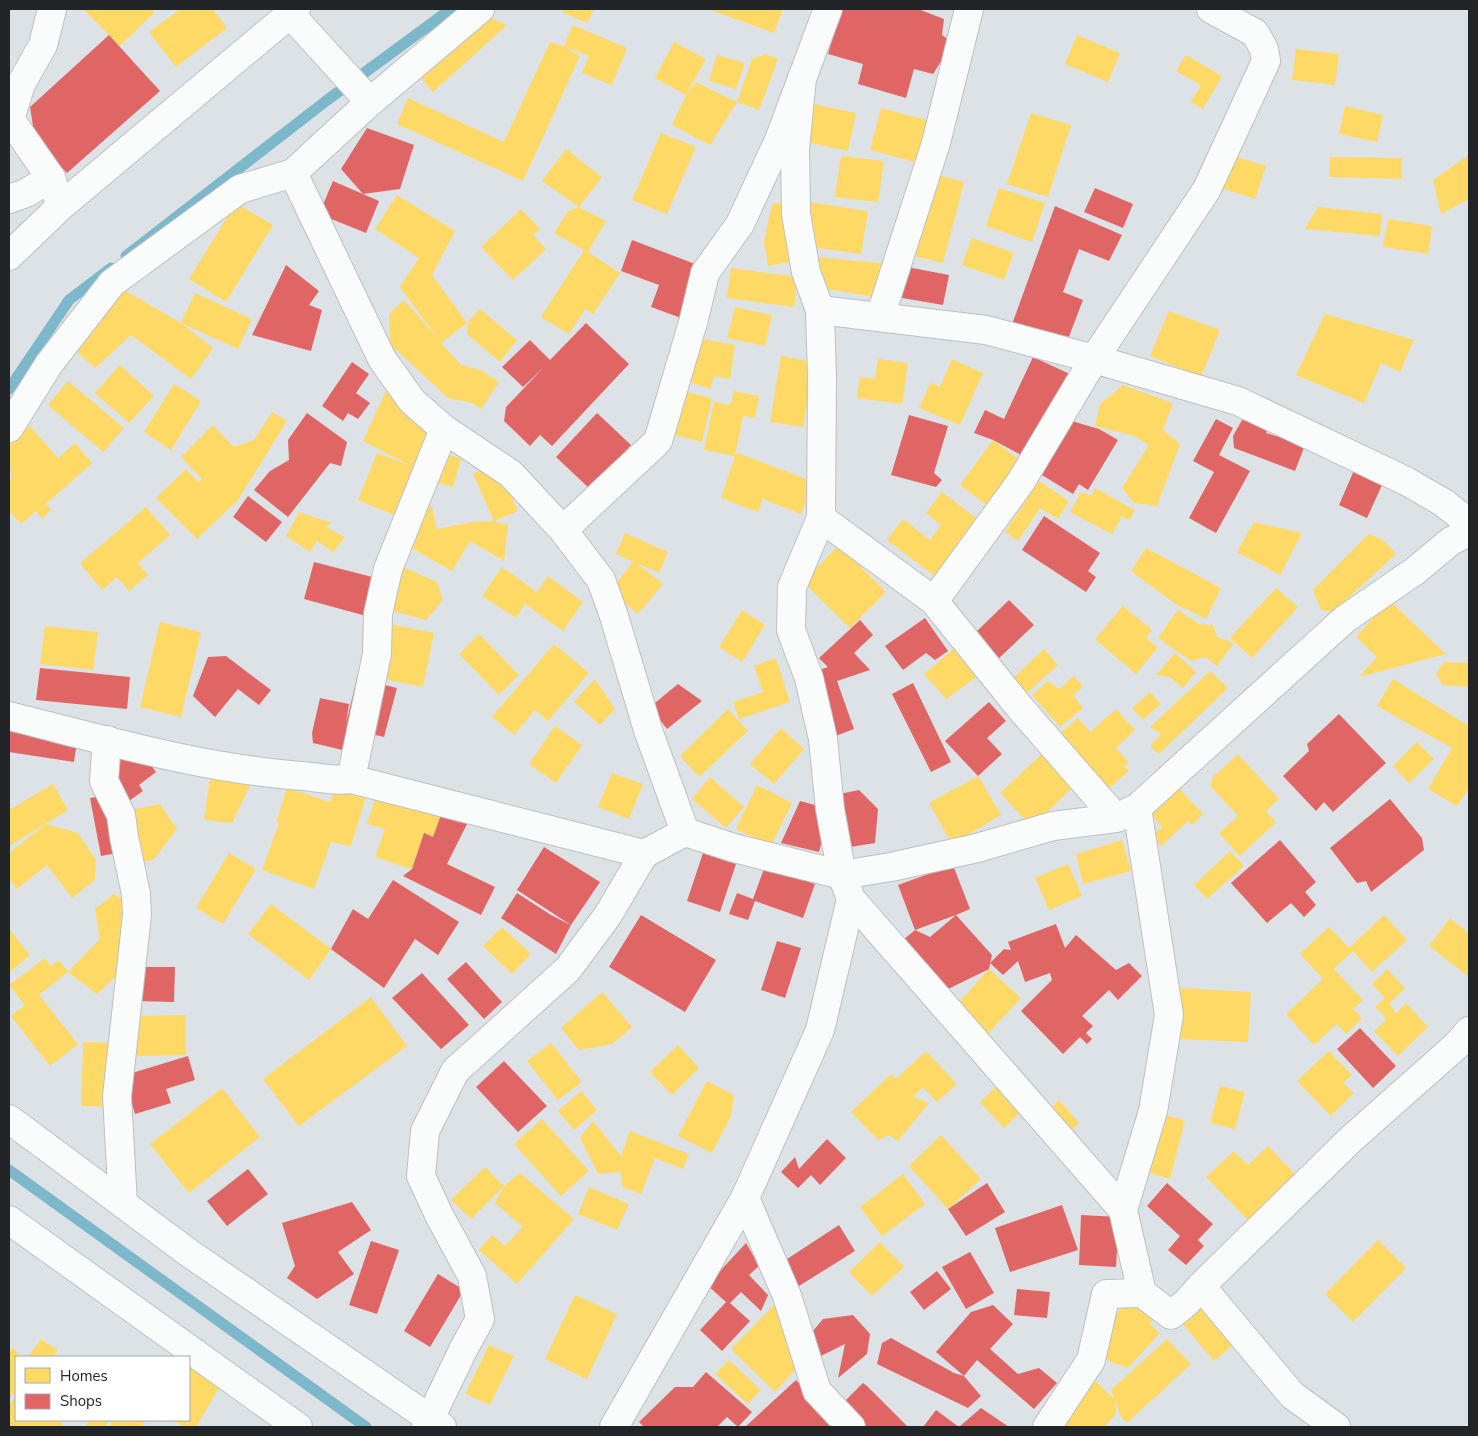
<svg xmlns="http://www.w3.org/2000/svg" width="1478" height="1436" viewBox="0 0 1478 1436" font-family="'Nunito Sans',sans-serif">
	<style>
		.homes { fill: #ffd966 }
		.shops { fill: #e06666; fill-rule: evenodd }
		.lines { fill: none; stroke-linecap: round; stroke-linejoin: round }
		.stream { stroke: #7db8ca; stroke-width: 11 }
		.minor-casing { stroke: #bcc0c3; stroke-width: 30 }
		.minor { stroke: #fafbfb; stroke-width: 28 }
	</style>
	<rect width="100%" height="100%" fill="#dde2e7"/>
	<g class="homes">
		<polygon points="83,9 151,9 155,12 120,46"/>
		<polygon points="180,9 213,9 227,28 176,67 149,32"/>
		<polygon points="564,9 594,9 587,23 562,12"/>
		<polygon points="708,9 783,9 774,33"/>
		<polygon points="483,14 507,25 433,92 417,73"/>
		<polygon points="573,25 627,48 612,85 582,73 589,56 564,46 580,56 523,181 397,124 408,98 504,142 550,42 564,46"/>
		<polygon points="1077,35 1120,53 1108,82 1065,64"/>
		<polygon points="674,42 706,59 686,95 655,78"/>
		<polygon points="1296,49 1339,54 1335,85 1292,80"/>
		<polygon points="765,54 778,59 759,110 737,102 752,59"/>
		<polygon points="717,55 745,63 736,89 709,81"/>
		<polygon points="1186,55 1222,76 1203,109 1191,102 1201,85 1176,71"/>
		<polygon points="696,82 737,102 710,145 672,125 686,95"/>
		<polygon points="809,103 856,113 848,151 802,141"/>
		<polygon points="1345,106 1383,115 1377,142 1339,134"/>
		<polygon points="881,108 930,121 919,163 870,150"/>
		<polygon points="1031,113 1071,125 1048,197 1007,184"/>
		<polygon points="661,133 696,147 667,214 632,200"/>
		<polygon points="566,149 602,177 579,207 542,181"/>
		<polygon points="1469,155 1469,199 1441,214 1433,180"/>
		<polygon points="841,156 884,161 878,202 835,197"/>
		<polygon points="1234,156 1266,166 1255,199 1222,188"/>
		<polygon points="1330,157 1402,158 1402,179 1329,177"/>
		<polygon points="931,173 964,182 943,263 910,255"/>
		<polygon points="999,188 1045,203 1032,242 986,226"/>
		<polygon points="397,195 455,231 432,275 467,323 441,343 461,365 481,370 499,382 481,409 472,403 448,398 390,344 389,314 404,300 438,339 400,287 419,258 375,229"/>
		<polygon points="790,201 795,261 768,266 764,241 772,204"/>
		<polygon points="803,201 868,211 861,254 811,247"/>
		<polygon points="236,203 273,225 226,302 189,279"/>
		<polygon points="579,207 606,221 588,252 620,273 593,314 585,309 569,334 541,317 584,250 554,233 568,211"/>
		<polygon points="1318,207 1382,214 1380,236 1305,229"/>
		<polygon points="521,209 540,229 533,235 546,249 513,280 481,247"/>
		<polygon points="1388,219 1432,226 1428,254 1383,247"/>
		<polygon points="972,238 1014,253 1004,280 962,265"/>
		<polygon points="817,257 889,264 886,299 816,287"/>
		<polygon points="731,268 798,277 794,307 727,298"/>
		<polygon points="119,287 181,323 195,293 252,319 238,349 181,323 213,348 191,379 131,335 95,368 74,349"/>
		<polygon points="735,307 772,315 765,346 727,338"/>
		<polygon points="480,309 517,340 500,362 467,334 467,323"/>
		<polygon points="1169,311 1220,330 1201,377 1150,356"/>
		<polygon points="1325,314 1414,340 1400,372 1381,363 1364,403 1296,375"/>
		<polygon points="697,338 735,345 730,379 714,376 710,389 684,380"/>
		<polygon points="781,356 814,362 803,427 770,422"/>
		<polygon points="878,359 908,363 902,404 857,398 860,377 875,379"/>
		<polygon points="952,359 983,373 960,425 919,408 931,382 940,387"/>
		<polygon points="120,365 154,396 129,423 95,393"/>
		<polygon points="68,381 124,428 103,452 48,405"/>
		<polygon points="174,384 201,401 171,450 144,432"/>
		<polygon points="1123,385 1173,403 1163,430 1180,444 1157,506 1134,503 1122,488 1149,445 1134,436 1095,426 1100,404"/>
		<polygon points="387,389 435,420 394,515 358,500 377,453 411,466 363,441"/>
		<polygon points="678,390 712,398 702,442 667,433"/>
		<polygon points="734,391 759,396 755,418 743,416 735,456 704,450 714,402 730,405"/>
		<polygon points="272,412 287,421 238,500 197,539 156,498 186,469 198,482 202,479 181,457 213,425 234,447 254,440"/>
		<polygon points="30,426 58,458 75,443 92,463 46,504 51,510 42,519 36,511 21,524 9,511 9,481 11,480 9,445"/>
		<polygon points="993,440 1021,461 988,506 960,485"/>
		<polygon points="441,452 461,459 453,487 432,481"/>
		<polygon points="738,453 814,482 801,514 763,499 758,512 721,498 735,456"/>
		<polygon points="497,463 518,511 494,521 473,474"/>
		<polygon points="1039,481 1069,501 1058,519 1040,508 1018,541 1005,532"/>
		<polygon points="1095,488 1135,510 1130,520 1122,516 1112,534 1070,512 1081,492 1091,496"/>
		<polygon points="942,492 979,520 936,577 887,540 903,519 930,540 941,525 926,513"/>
		<polygon points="423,501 432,507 437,529 472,522 494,521 508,525 504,561 470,541 452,571 399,541"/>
		<polygon points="146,507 170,535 138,563 148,575 129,591 117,577 102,590 80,563"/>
		<polygon points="299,512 332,523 326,527 345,537 333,552 317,541 310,552 286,536"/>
		<polygon points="1254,522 1302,533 1280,575 1237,552"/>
		<polygon points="625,533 668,552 659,573 616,554"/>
		<polygon points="1369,534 1383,540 1396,554 1333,612 1321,610 1313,590"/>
		<polygon points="839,545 886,592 850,628 803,582"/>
		<polygon points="1146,548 1221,588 1206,619 1174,603 1131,571"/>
		<polygon points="634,561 663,584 638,614 610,591"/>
		<polygon points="403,567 437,582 443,600 426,620 389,610"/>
		<polygon points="502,567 537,592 548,576 583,602 563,631 525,604 516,618 482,596"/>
		<polygon points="1276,588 1298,607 1252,658 1230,638"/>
		<polygon points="1389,600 1446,654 1359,677 1377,657 1356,637"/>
		<polygon points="1123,606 1152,630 1146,638 1158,647 1136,674 1095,639"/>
		<polygon points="742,610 765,625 742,662 719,647"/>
		<polygon points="1178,610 1199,624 1213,625 1217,637 1234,643 1217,666 1205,657 1191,661 1158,638"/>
		<polygon points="160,622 201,632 181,717 140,707"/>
		<polygon points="389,624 434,633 423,687 378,678"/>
		<polygon points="45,626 98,632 93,670 40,664"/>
		<polygon points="479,634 519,675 499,695 459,654"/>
		<polygon points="554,644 589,673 548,721 535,710 514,735 492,717"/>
		<polygon points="956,647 978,676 946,699 924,674"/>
		<polygon points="1044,649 1058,665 1027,693 1013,678"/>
		<polygon points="1175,653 1196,672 1183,688 1170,677 1156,675"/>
		<polygon points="776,658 790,702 739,719 733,702 763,692 754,666"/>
		<polygon points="1444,662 1469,663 1469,687 1443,685 1436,674"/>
		<polygon points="1210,671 1228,688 1159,754 1150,746 1161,734 1150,727"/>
		<polygon points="1074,676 1083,687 1073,695 1083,708 1060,727 1032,695 1048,681 1059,689"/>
		<polygon points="595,679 615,709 600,725 574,702"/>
		<polygon points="1393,679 1469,726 1469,788 1457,806 1428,789 1452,748 1377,706"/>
		<polygon points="1150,692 1161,704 1143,720 1132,708"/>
		<polygon points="728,709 748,731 699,777 680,756"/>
		<polygon points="1116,709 1135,730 1116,748 1129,763 1124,766 1129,771 1107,790 1058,735 1078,718 1090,732"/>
		<polygon points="555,726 582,745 556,783 529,764"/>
		<polygon points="781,728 804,749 774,784 750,764"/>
		<polygon points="1417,742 1434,759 1409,783 1393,766"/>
		<polygon points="1043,753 1074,786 1032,827 1000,793"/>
		<polygon points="1238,754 1279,799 1266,811 1276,822 1240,856 1219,833 1238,816 1211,787 1212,778"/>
		<polygon points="211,771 254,777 232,823 204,820"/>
		<polygon points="612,773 643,784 629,819 598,807"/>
		<polygon points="978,776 1001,815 952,844 929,803"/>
		<polygon points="710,777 744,807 726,828 692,799"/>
		<polygon points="337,781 368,790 351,846 331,842 314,889 262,870 279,823 276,823 287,788 330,802"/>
		<polygon points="53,784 68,810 9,846 9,810"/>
		<polygon points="757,785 792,803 771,846 736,829"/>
		<polygon points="1176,785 1203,814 1192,825 1188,821 1161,846 1152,836 1162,827 1148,810"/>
		<polygon points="377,793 441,815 433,837 424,833 412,869 375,857 385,829 367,824"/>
		<polygon points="160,804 177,829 153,860 137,863 126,811"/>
		<polygon points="46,824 78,833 96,860 95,880 72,898 47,865 17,889 9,879 9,853"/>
		<polygon points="1122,840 1131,871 1083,884 1076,854"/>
		<polygon points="1230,851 1244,866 1207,899 1194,885"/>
		<polygon points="229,853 256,869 223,924 196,908"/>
		<polygon points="1068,864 1082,896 1049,910 1035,878"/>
		<polygon points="114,894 130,904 131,962 97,994 68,972 100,939 95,909"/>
		<polygon points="271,904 331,949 309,980 248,934"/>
		<polygon points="1384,915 1407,940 1372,972 1353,951 1334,969 1363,1000 1353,1009 1362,1018 1346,1034 1337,1024 1314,1045 1286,1014 1323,979 1300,954 1329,927 1349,948"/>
		<polygon points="1450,918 1469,933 1469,977 1429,946"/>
		<polygon points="502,927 531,954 512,974 483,946"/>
		<polygon points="9,929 30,955 9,973"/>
		<polygon points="45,958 51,966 59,960 68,972 39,995 78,1044 50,1066 11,1016 25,1005 9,985"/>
		<polygon points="989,969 1021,998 985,1037 954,1008"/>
		<polygon points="1387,969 1405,988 1389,1004 1396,1013 1406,1003 1428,1027 1398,1056 1374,1031 1387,1019 1375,1007 1385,998 1372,984"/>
		<polygon points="1179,988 1251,992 1248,1042 1177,1039"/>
		<polygon points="602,992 632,1027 612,1044 579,1050 561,1028"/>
		<polygon points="371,997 407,1046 299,1126 263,1079"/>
		<polygon points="186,1015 186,1055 134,1056 134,1016"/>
		<polygon points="83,1042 117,1043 114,1107 81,1106"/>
		<polygon points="551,1043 582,1082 558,1100 527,1061"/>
		<polygon points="678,1045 699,1068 672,1095 650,1072"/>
		<polygon points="926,1051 957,1084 937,1102 923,1087 913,1097 929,1103 898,1141 889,1135 878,1140 851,1112 891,1074 896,1079"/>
		<polygon points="1329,1051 1352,1075 1343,1083 1354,1093 1331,1116 1297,1081"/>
		<polygon points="707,1081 734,1095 731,1116 712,1153 678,1136"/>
		<polygon points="997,1086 1021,1112 1004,1128 980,1102"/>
		<polygon points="1220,1086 1245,1092 1235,1129 1210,1123"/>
		<polygon points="222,1088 260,1137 189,1193 150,1144"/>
		<polygon points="581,1091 597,1110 574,1130 558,1111"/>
		<polygon points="1059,1100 1079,1123 1068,1133 1048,1110"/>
		<polygon points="1160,1114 1185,1120 1170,1179 1146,1172"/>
		<polygon points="542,1119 589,1171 561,1196 514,1144"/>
		<polygon points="593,1121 621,1156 630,1131 689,1154 683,1169 655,1158 641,1194 622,1187 621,1172 598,1174 580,1138"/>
		<polygon points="941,1135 981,1179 948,1209 909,1166"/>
		<polygon points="1268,1146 1295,1174 1248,1220 1206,1177 1234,1151 1248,1165"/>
		<polygon points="485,1167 504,1186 471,1219 451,1200"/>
		<polygon points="520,1173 574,1219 517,1284 479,1250 492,1235 505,1246 523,1227 495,1203 504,1186"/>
		<polygon points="903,1174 925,1204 882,1236 860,1207"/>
		<polygon points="589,1187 629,1204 617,1230 578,1214"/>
		<polygon points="1378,1240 1406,1268 1353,1322 1325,1294"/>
		<polygon points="880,1242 904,1267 872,1296 849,1272"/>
		<polygon points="575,1295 617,1314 587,1379 545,1359"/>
		<polygon points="1125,1299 1154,1314 1150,1324 1160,1333 1128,1368 1098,1357 1104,1339"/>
		<polygon points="1204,1304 1237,1342 1214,1361 1182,1323"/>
		<polygon points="774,1305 791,1321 802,1363 775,1392 731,1349"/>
		<polygon points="41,1339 58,1350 53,1357 28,1357"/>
		<polygon points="1167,1339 1191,1364 1127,1423 1121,1417 1111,1390"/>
		<polygon points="489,1345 514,1356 490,1405 465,1394"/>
		<polygon points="13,1348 21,1357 16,1357 16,1392 9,1398 9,1351"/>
		<polygon points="729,1360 761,1390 748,1404 715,1374"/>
		<polygon points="189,1368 220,1386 196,1427 186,1427 170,1420 189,1420"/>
		<polygon points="1096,1381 1115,1400 1116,1414 1104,1427 1067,1427 1060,1421"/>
		<polygon points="13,1400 16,1400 16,1420 59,1420 63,1424 61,1427 9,1427 9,1404"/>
		<polygon points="91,1420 108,1420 106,1427 84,1427"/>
		<polygon points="112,1420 145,1420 142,1427 110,1427"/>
	</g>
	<g class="shops">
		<polygon points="841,9 918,9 944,19 942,35 953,43 933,74 914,69 906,98 858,84 863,64 828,54"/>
		<polygon points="109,35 160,91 67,173 35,139 30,107"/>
		<polygon points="367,128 414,145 400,189 363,194 341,169"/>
		<polygon points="333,181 379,201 366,233 319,214"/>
		<polygon points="1095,188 1133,204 1123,228 1084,212"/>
		<polygon points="1055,206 1122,235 1109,261 1079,249 1063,292 1083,300 1065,347 1011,327"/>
		<polygon points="632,240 703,267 684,319 651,307 659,285 621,271"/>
		<polygon points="286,265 319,291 309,305 322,310 311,351 252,335"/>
		<polygon points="907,267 949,275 943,305 902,298"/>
		<polygon points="586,323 629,364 552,446 540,435 530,446 504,421 506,407 543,368 523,387 502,367 530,340 550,360"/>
		<polygon points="1033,357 1072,375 1027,458 993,440 974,433 985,410 1004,419"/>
		<polygon points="352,362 369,374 356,393 370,403 358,419 348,413 343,421 322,406"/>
		<polygon points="307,413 347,442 341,466 330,463 288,517 254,490 270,471 289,460 288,440"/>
		<polygon points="597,413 631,445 590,489 556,457"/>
		<polygon points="909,415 948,426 934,473 942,480 936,487 891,475"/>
		<polygon points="1216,419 1233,428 1219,455 1250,471 1216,533 1189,518 1214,472 1193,461"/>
		<polygon points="1068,420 1099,429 1118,440 1088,490 1079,484 1073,494 1037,472"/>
		<polygon points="1242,420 1268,426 1266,433 1286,439 1307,440 1295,471 1234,448 1233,436"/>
		<polygon points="1358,461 1387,474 1367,518 1339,505"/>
		<polygon points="248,496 282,522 266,542 233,517"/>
		<polygon points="1044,516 1100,553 1088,571 1096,577 1086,592 1022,550"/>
		<polygon points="314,562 380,579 370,617 304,599"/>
		<polygon points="1009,600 1034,625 997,660 973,635"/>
		<polygon points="925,618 948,651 935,660 926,653 903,670 885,646"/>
		<polygon points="860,620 873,635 854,653 870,670 837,681 854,729 833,737 810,673 828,667 819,658"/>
		<polygon points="226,656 271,690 259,705 238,689 215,717 193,696 208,657"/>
		<polygon points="40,668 130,677 127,709 36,700"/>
		<polygon points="357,678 397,688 384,737 350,729 351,752 313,743 312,733 320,698 349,704 346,723"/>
		<polygon points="913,683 951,762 931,772 892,694"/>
		<polygon points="678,684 702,701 667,729 650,707"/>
		<polygon points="989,702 1006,721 987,738 1002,754 978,776 945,741"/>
		<polygon points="1339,714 1386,763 1333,812 1324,802 1316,811 1283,776 1309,751 1307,744"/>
		<polygon points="9,725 78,735 74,762 9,752"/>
		<polygon points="140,750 156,772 139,785 143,791 129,801 107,769 113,751"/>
		<polygon points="859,790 878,809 875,843 844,848 835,795"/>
		<polygon points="107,795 117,853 101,856 90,798"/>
		<polygon points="1390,799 1422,838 1424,850 1371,892 1366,881 1357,883 1330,848"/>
		<polygon points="800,801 830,809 819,852 781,843"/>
		<polygon points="441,815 468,822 447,864 495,887 481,915 403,876 412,869 424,833 433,837"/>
		<polygon points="1280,840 1316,882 1305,892 1316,905 1304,917 1291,903 1267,923 1231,883"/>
		<polygon points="544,847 600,882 571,925 517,890"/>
		<polygon points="703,853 736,864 720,912 687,901"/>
		<path d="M953,865l17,44 -14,6 36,40 -3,14 -51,25 -42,-48 19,-16 -17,-45zM956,915l-26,22 -15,-7z"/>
		<polygon points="765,866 815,884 803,918 755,901 748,920 729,914 737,893 753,899"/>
		<polygon points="393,880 459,922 438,955 415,939 384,988 331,949 353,909 368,919"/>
		<polygon points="517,893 551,915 571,925 556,954 501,918"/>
		<polygon points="641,915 716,960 685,1012 609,967"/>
		<polygon points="1056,924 1065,948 1076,935 1116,970 1129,963 1142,976 1118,1000 1109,990 1082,1016 1093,1026 1086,1033 1092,1039 1087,1044 1080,1037 1063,1054 1021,1011 1052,980 1050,973 1025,982 1018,961 1003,975 990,963 1004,949 1011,950 1008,942"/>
		<polygon points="777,941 801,948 785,998 761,990"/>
		<polygon points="466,962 502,1002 484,1019 447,979"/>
		<polygon points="137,967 175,967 174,1002 136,1001"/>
		<polygon points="422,973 469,1025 441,1049 392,998"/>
		<polygon points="1360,1028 1396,1066 1373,1088 1337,1049"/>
		<polygon points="188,1056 195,1080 166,1089 171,1103 135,1114 127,1088 132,1073"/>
		<polygon points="504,1061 547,1106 518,1132 476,1087"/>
		<polygon points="827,1139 846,1158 820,1185 811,1175 798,1188 781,1172 795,1157 799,1169"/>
		<polygon points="248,1169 268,1194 227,1226 207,1201"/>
		<polygon points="987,1183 1005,1212 966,1236 948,1209"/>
		<polygon points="1167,1183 1213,1224 1198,1240 1204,1246 1186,1265 1168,1250 1180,1236 1147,1206"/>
		<polygon points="352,1202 371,1230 338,1252 354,1274 317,1299 287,1278 295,1266 282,1223"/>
		<polygon points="1062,1205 1078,1250 1010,1272 995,1228"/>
		<polygon points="1081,1215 1119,1217 1116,1267 1079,1265"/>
		<polygon points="839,1225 855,1251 791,1291 784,1261"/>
		<polygon points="371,1241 399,1250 377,1314 349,1305"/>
		<polygon points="746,1243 759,1266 749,1275 768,1295 761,1311 741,1292 730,1303 750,1321 722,1351 700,1330 726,1302 707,1285"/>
		<polygon points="970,1252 994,1293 966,1309 942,1267"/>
		<polygon points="937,1271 951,1289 924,1310 910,1292"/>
		<polygon points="438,1274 464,1290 430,1347 404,1331"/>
		<polygon points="1017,1289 1050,1292 1047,1318 1014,1315"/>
		<polygon points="993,1305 1013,1324 990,1349 1018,1374 1039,1368 1057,1383 1034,1409 977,1360 964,1376 936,1352 971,1312"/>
		<polygon points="853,1315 870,1334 867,1354 838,1378 845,1344 817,1358 807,1338 823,1319"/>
		<polygon points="891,1338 954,1373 964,1376 981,1396 968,1408 877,1364 882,1343"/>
		<polygon points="706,1372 752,1412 738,1427 727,1417 717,1427 644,1427 639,1422 675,1387 693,1387"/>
		<polygon points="796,1380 841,1427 745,1427"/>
		<polygon points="863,1383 867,1386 908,1427 855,1427 837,1409"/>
		<polygon points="981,1408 1009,1427 959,1427"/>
		<polygon points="936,1410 959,1427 923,1427"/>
	</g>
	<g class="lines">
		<g class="stream">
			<polyline points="126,256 326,101 451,9"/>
			<polyline points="9,389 69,300 111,268"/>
			<polyline points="9,1170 366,1427"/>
		</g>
		<defs>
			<g id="minor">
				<polyline points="52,9 43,45 21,84 10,119 51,178 61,206"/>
				<polyline points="287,9 290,14 370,102"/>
				<polyline points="293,173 382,359 412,401 444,429 511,474 563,530 601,580 613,613 648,730 685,832"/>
				<polyline points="9,199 26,193 51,178"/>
				<polyline points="9,256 61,206 296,9"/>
				<polyline points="820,310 986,330 1094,359 1238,401 1406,481 1444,503 1469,523"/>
				<polyline points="880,317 936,143 969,9"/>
				<polyline points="9,428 49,364 112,283 240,189 293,173 370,102 480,9"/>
				<polyline points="821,518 934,601 1021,709 1116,818"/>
				<polyline points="563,530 658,441 694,319 705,273 740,224 779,140 828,9"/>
				<polyline points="934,601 1020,483 1094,359 1207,189 1266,61 1264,49 1255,33 1211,9"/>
				<path d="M9,716c96,24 194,53 293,60 17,1 32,6 49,3l293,75 41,-22 49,16 108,27 49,-8 86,-19 76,-22 63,-8 21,-10 208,-189 70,-48 36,-30 18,-9"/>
				<polyline points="107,740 104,781 121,815 124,837 136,894 137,915 117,1096 123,1204"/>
				<polyline points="351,779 377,654 378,614 388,569 444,429"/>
				<polyline points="851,899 1123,1210"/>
				<polyline points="9,1119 189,1253 442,1427"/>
				<polyline points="745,1198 787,1296 817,1391 851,1427"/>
				<polyline points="9,1220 298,1427"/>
				<polyline points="1201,1286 1292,1395 1336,1427"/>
				<polyline points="1142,1293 1171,1315 1186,1303 1201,1286 1350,1140 1456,1046 1469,1031"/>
				<polyline points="426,1427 463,1350 480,1319 472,1276 439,1215 421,1176 425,1131 455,1071 568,969 608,915 644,854"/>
				<polyline points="614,1427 745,1198 820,1030 851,899 842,875 830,809 823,739 809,678 791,630 792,587 821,518 822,379 820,310 806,272 796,214 795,149 802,78"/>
				<polyline points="1047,1427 1091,1360 1106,1294 1142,1293 1123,1210 1153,1111 1169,1015 1137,808"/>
			</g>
		</defs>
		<use href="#minor" class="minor-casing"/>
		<use href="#minor" class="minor"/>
	</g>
	<rect width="1478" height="1436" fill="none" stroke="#212528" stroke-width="20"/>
	<rect x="15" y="1356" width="175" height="65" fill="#ffffff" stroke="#a6a8a9"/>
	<rect x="25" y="1368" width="25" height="15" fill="#ffd966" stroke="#a6a8a9"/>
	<text x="60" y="1381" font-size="15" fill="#212528">Homes</text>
	<rect x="25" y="1394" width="25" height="15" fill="#e06666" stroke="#a6a8a9"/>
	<text x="60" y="1406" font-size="15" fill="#212528">Shops</text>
</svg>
